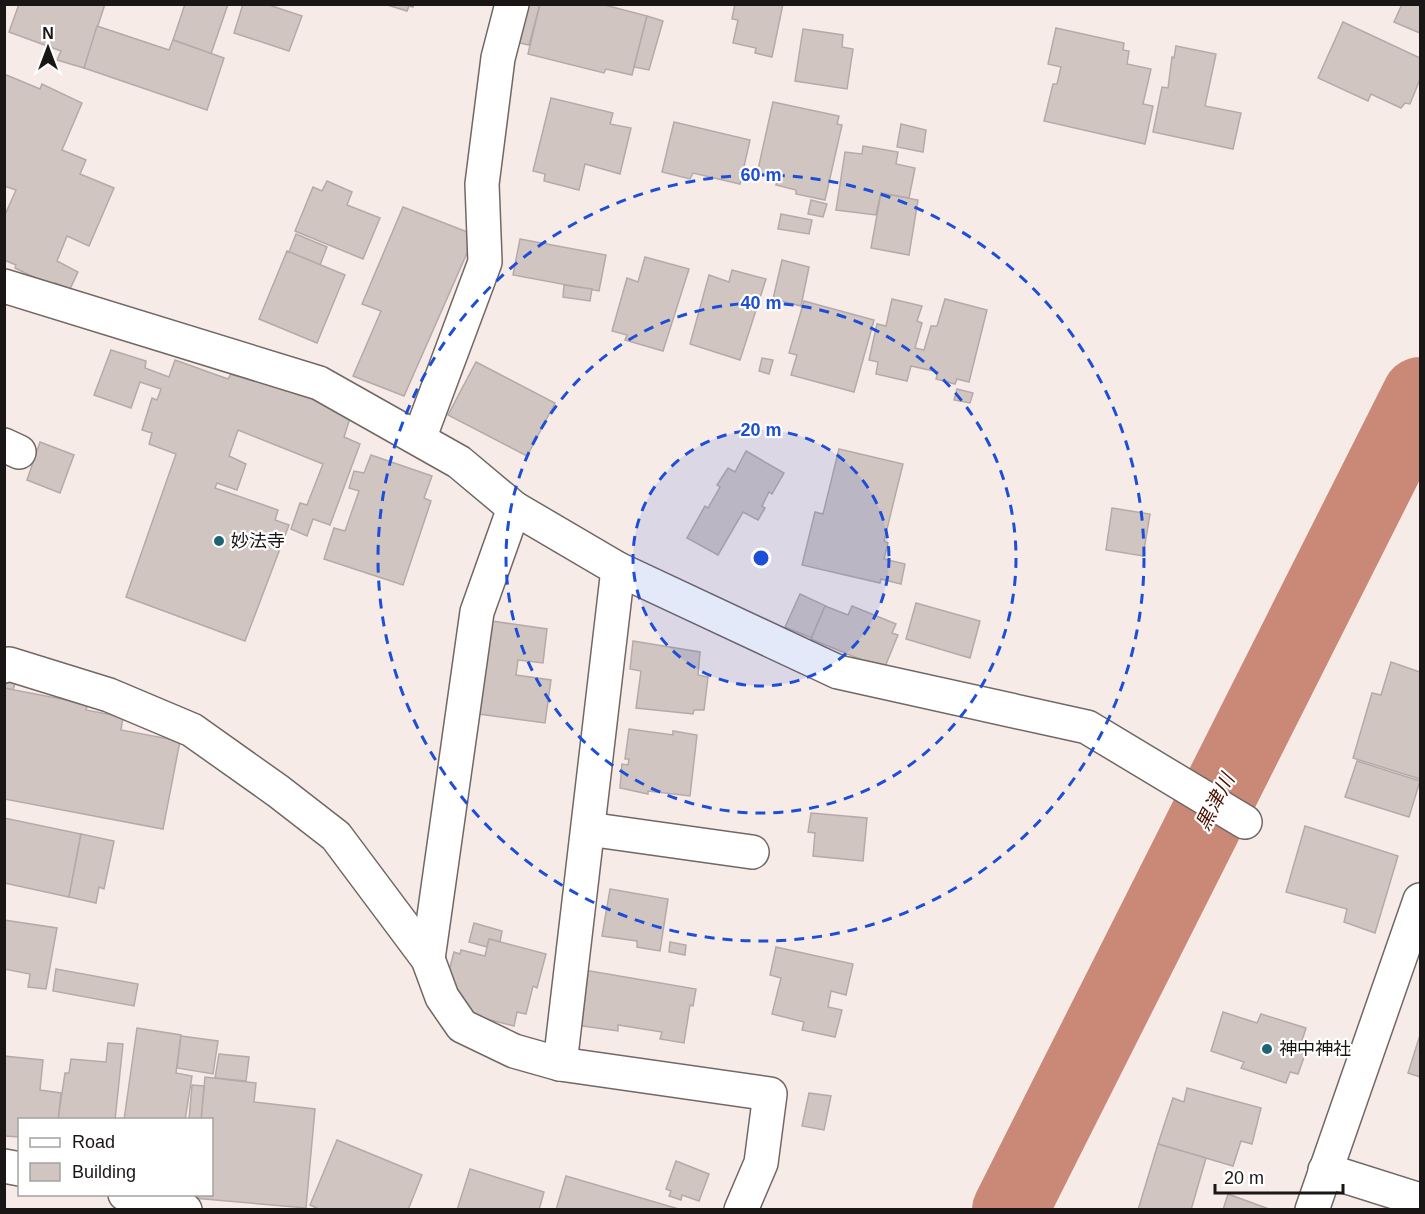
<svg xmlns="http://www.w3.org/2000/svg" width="1425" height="1214" viewBox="0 0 1425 1214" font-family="Arial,'Noto Sans JP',sans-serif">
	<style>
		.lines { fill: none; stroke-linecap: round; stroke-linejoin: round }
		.river { stroke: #ca8976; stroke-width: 76 }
		.building { fill: #d0c5c1; stroke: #b5aaa7; stroke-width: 1.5 }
		.minor-casing { stroke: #716764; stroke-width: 36 }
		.minor { stroke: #fff; stroke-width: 33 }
		.ring { fill: none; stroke: #1d4ed8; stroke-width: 3; stroke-dasharray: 10 8 }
		.poi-dot { fill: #1f6475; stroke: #fff; stroke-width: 2 }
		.labels { text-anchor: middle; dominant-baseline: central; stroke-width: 4.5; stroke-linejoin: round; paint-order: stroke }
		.poi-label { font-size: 18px; fill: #1a1615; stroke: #fff; text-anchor: start }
		.water-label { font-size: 20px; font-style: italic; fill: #4c1201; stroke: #fff }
		.centre { fill: #1d4ed8; stroke: #fff; stroke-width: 3 }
		.ring-label { font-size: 18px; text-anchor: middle; font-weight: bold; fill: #1d4ed8; stroke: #fff; stroke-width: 4.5; stroke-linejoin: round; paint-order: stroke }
	</style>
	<rect width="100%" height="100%" fill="#f6ebe7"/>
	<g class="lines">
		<polyline class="river" points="1010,1210 1420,395"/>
	</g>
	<g class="building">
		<polygon points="19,4 105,4 84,68 57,60 61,51 9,32"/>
		<polygon points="185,4 228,4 211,54 173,40"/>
		<polygon points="243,4 266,4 302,16 289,51 234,33"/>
		<polygon points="384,4 414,4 413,7 409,6 407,11"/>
		<polygon points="524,4 540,4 529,45 515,42"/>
		<polygon points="540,4 601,4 647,16 632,75 606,69 604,73 528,54"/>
		<polygon points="735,4 783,4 772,57 755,53 756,48 733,43 738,20 732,19"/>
		<polygon points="1402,4 1420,4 1420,33 1394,22"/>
		<polygon points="647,16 663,21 649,70 634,67"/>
		<polygon points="1343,22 1420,58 1420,79 1410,104 1405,103 1401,108 1371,94 1368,101 1318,78"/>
		<polygon points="97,26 169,50 173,40 224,58 207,110 84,68"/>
		<polygon points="1056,28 1124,43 1123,50 1129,51 1127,64 1151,69 1143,104 1153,106 1145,144 1044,121 1053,84 1057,84 1061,67 1048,64"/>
		<polygon points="803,29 843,35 842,47 853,49 847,89 795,81"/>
		<polygon points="1176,46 1216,54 1205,106 1241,113 1233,149 1153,132 1162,87 1168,88 1172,57 1174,58"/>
		<polygon points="4,74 40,89 42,84 82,103 62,150 86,160 80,174 114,188 89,246 67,236 57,261 78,272 70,289 55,283 54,287 15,268 16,265 4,260 4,217 16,190 4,186"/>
		<polygon points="551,98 613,113 610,124 631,128 620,174 585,164 579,190 544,181 545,174 533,171"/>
		<polygon points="773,102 839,116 837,124 842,125 825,200 796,194 796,190 776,185 778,178 757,174"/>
		<polygon points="674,122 750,140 740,184 693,173 690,179 662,172"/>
		<polygon points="901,124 926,130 923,152 897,147"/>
		<polygon points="863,146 898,152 896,164 915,168 909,198 881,193 876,215 836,210 845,152 862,154"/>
		<polygon points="327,181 352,192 347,205 380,218 363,259 295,231 313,187 322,191"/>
		<polygon points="881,193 918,200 909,255 871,248"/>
		<polygon points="811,200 827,204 823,217 808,214"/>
		<polygon points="403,207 475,235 404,396 353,376 381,311 362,304"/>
		<polygon points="781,214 812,220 809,234 778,229"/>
		<polygon points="296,234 327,247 320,265 289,252"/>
		<polygon points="520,239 606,255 599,291 513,275"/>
		<polygon points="287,251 345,275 317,343 259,319"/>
		<polygon points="645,257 689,269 663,351 625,340 627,335 612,331 627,278 638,282"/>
		<polygon points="782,260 809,267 801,306 773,299"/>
		<polygon points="732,270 766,279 740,360 690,344 709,275 729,282"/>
		<polygon points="564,285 592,289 590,301 563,297"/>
		<polygon points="892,299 922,306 917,321 922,323 915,348 924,350 931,326 937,326 945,299 987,310 969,382 957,379 955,384 936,379 938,372 911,366 907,381 876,374 878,362 869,360 877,324 886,326"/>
		<polygon points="804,301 874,320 854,392 791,375 797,355 789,353"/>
		<polygon points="111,350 146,361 145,368 169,377 175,360 228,379 231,374 237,376 238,372 352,412 344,437 360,444 330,525 313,519 307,536 291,529 300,503 307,505 323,464 238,430 229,456 246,464 237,490 217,483 215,488 278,510 275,520 289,525 245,641 126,597 176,454 149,444 152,433 142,430 152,398 157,400 161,389 140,382 131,408 94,395"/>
		<polygon points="762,358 773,360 769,374 759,371"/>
		<polygon points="476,362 555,403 527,456 448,415"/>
		<polygon points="957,389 973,393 970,403 954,400"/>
		<polygon points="40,442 74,455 60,493 27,480"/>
		<polygon points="839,449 903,464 884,541 888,543 884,559 905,564 901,584 881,579 880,583 802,565 815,512 823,514"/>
		<polygon points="746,451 784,473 772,494 769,492 762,506 765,508 758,520 743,512 718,555 687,538 705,506 708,508 720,487 717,485 728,468 735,472"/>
		<polygon points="371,455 432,476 424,498 431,501 403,585 324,559 334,528 345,531 359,491 349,488 354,471 364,473"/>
		<polygon points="1112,508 1150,514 1143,556 1106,550"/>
		<polygon points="800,594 826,606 812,638 785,627"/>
		<polygon points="916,603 980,621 970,658 906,639"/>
		<polygon points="825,606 848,615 852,606 896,624 892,633 898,635 884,669 811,639"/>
		<polygon points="492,621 547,629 543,663 518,660 516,675 551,680 545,723 479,714"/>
		<polygon points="633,641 700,652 698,675 708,677 704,710 694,710 693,714 636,708 641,671 630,669"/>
		<polygon points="1391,662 1420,672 1420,779 1353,758 1372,693 1381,695"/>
		<polygon points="4,681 15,683 13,690 4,688"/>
		<polygon points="4,688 88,704 86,710 123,717 121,730 180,741 163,829 4,799"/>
		<polygon points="629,729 673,735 673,731 697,735 690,796 648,791 648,794 620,788 622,764 628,765 629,759 625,759"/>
		<polygon points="1357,761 1420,781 1409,817 1345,797"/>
		<polygon points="811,813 867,818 863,861 813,856 815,833 808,832"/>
		<polygon points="4,818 81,834 69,897 4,883"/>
		<polygon points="1305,826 1398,856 1375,933 1344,922 1347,909 1286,892"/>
		<polygon points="81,834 114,841 104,889 99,887 96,903 69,897"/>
		<polygon points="610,889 668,899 660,951 637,947 637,941 602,936"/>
		<polygon points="4,920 57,928 46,989 28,987 30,974 4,969"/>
		<polygon points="474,923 502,931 500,942 489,939 487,947 469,942"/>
		<polygon points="489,939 546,954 537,988 533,986 526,1014 517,1012 514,1026 459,1012 452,1003 456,985 446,982 454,952 460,954 461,950 485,956"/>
		<polygon points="670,942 686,945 685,955 669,952"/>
		<polygon points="776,947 853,964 846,995 831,991 828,1007 842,1010 835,1037 802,1030 804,1022 772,1014 781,978 770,975"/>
		<polygon points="56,969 138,984 134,1006 53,991"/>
		<polygon points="584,970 696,989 693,1006 690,1005 684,1043 660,1039 662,1032 618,1025 618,1031 576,1025"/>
		<polygon points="1223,1012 1257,1023 1261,1014 1306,1028 1301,1044 1308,1046 1298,1074 1290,1072 1286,1083 1241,1068 1244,1062 1211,1051"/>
		<polygon points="137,1028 181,1035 176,1073 192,1076 185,1120 124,1120"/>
		<polygon points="1420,1035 1420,1077 1408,1073"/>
		<polygon points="181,1036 218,1041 213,1074 177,1068"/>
		<polygon points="108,1043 123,1044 115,1120 58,1120 65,1073 69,1073 71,1059 106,1062"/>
		<polygon points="219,1054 249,1057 246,1081 215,1078"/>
		<polygon points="4,1056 43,1060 40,1090 61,1093 58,1120 20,1120 20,1137 4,1136"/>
		<polygon points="205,1077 256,1083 254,1102 315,1109 306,1208 193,1198 193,1194 212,1194 212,1120 201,1120"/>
		<polygon points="192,1085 204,1086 201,1120 189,1120"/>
		<polygon points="1187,1088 1261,1108 1252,1144 1241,1141 1233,1166 1158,1144 1173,1098 1184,1102"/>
		<polygon points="809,1093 831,1096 824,1130 802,1126"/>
		<polygon points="337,1140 422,1175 408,1210 321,1210 310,1205"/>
		<polygon points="1158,1144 1206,1158 1191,1210 1138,1210"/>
		<polygon points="676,1161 709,1174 699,1201 682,1195 681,1200 669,1196 671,1191 666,1189"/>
		<polygon points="470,1169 544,1192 539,1210 457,1210"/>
		<polygon points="566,1176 679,1209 679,1210 556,1210"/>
		<polygon points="1228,1194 1272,1210 1223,1210"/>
	</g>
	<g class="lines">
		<defs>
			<g id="minor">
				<polyline points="4,286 319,383 459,462 514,508 618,569 838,672 1087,727 1245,822"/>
				<polyline points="419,439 485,262 482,184 498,58 512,4"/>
				<polyline points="4,445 19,452"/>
				<polyline points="4,666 9,664 109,695 192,730 278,791 336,836 428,959 442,997 462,1026 514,1051 560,1064 770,1094 761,1163 741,1210"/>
				<polyline points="588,829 752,852"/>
				<polyline points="428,959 477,612 514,508"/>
				<polyline points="560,1064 618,569"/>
				<polyline points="4,1166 20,1169"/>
				<polyline points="1325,1170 1420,1200"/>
				<polyline points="125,1194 185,1210"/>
				<polyline points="1312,1210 1420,900"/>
			</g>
		</defs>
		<use href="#minor" class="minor-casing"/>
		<use href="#minor" class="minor"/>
	</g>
	<circle cx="761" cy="558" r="128" fill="#1d4ed8" fill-opacity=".12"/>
	<g class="ring">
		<circle cx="761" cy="558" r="128"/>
		<circle cx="761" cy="558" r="255"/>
		<circle cx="761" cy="558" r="383"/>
	</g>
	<g class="poi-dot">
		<circle cx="219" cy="541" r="6"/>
		<circle cx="1267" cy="1049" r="6"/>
	</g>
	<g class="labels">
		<g class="poi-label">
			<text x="231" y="541">妙法寺</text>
			<text x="1279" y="1049">神中神社</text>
		</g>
		<g class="water-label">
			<text transform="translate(1215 802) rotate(-63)">黒津川</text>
		</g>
	</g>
	<circle cx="761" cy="558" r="9" class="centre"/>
	<g class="ring-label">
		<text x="761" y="181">60 m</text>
		<text x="761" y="309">40 m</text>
		<text x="761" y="436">20 m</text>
	</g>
	<rect width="1425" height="1214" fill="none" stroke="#1a1615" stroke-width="12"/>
	<rect x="18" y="1118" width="195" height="78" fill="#ffffff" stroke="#a3a2a1" stroke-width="1.5"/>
	<rect x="30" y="1138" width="30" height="9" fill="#ffffff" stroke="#a3a2a1" stroke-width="1.5"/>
	<text x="72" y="1148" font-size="18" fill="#1a1615">Road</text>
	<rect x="30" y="1163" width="30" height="18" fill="#d0c5c1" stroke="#a3a2a1" stroke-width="1.5"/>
	<text x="72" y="1178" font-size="18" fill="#1a1615">Building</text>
	<g transform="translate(48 48)" stroke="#ffffff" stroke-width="4.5" paint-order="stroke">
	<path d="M0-4.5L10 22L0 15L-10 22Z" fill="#1a1615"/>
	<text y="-9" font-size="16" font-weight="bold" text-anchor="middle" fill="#1a1615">N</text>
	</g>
	<path d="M1215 1184v9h128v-9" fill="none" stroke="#1a1615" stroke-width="3"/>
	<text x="1224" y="1184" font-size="18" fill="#1a1615" stroke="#ffffff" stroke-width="4.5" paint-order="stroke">20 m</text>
</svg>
